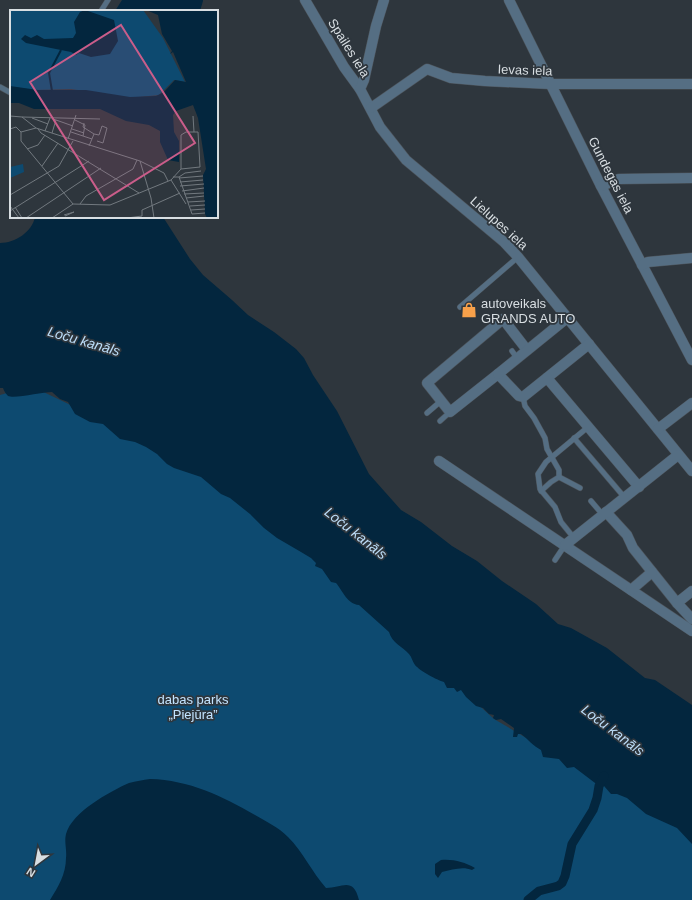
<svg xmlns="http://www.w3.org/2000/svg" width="692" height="900" viewBox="0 0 692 900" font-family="Arial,sans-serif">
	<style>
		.green { fill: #0d4a70 }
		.water { fill: #03263e }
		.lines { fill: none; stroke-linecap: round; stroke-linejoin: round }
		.canal { stroke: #03263e; stroke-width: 9 }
		.lane-casing { stroke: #4d545b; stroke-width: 6 }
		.street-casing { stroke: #4d545b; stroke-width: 11 }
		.lane { stroke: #556e83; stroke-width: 5 }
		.street { stroke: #556e83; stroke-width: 10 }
		.labels { text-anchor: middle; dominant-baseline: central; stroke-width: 3.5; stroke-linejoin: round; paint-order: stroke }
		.street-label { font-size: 13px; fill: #d8dee2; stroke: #2e363d }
		.poi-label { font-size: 13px; fill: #d8dee2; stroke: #2e363d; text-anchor: start }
		.park-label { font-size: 13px; fill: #c3e4ff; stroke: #2e363d }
		.water-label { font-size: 14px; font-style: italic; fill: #bcddf8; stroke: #2e363d }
		.inset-river { fill: none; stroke: #03263e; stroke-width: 2 }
		.inset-road { fill: none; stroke: #72797f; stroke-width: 1 }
		.view { fill: #ca5d8a; fill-opacity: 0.15; stroke: #ca5d8a; stroke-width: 2 }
		.inset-edge { fill: none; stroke: #d8dee2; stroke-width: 2 }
	</style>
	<rect width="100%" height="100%" fill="#2e363d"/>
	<polygon class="green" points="31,386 206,470 282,526 494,719 692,835 692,900 0,900 0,395"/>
	<g class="water">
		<polygon points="122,0 203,0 203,1 200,11 115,11"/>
		<path d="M35,217h128l27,42 13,16 29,25 16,15 26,17 22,17 8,9 9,17 24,36 32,63 32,36 20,12 31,24 25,15 25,20 34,23 22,20 13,4 36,20 38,30 10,2 37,25v139l-15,-16 -31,-14 -19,-16 -10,-4h-6l-7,-8h-5l-25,-19 -7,1 -8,-9 -16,-2 -2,-7c-8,-4 -13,-11 -20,-16h-3l-1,3h-4l1,-9 -13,-9 -5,1 -3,-2 1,-3 -5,-1 -6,-6 -7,-2 -10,-9 -5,-7 -4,2 -3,-4h-7l-3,-6c-7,-2 -24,-11 -29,-17 -3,-4 -3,-8 -6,-11 -7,-8 -17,-11 -20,-22l-30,-27c-12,-1 -16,-14 -23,-22l-5,-1 -9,-13 -7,-3 1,-3 -5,-5 -10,-6 -24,-14 -13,-10 -14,-14 -20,-16 -9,-4 -20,-17 -27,-9 -7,-4 -10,-10 -11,-7 -11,-5 -15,-3 -17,-15 -13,-2 -15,-8 -7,-12 -8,-3 -8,-7c-10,0 -37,7 -44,4 -2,-2 -4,-5 -5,-8h-3v-145c15,0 32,-11 35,-26z"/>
		<path d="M150,779c39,1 72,17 105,36 12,7 23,12 33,22 15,15 24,35 38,51 16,0 27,-12 33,12h-309c8,-13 16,-26 16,-42 1,-8 -2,-16 0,-24 6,-22 43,-42 63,-51 7,-2 14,-3 21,-4z"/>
		<path d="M441,860c13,-1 23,2 34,8l-3,2c-10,-4 -20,0 -30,2l-4,6 -3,-4v-10z"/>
	</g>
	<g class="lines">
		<polyline class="canal" points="528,900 539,891 558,886 562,883 565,876 572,844 593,810 597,798 599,786 604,776"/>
		<defs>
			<g id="lane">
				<polyline points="101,11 108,0"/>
				<polyline points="0,87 11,93"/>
				<polyline points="460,307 518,257"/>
				<polyline points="512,351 517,358"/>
				<polyline points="523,397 525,406 534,418 545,438 547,449 559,470 559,477 551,482 541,491"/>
				<polyline points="427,413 441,401"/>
				<polyline points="440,421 450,412"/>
				<polyline points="574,438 625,498"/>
				<polyline points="559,477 580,488"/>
				<polyline points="591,501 603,515"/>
				<polyline points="574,538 561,522 555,507 540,489 538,474 546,462 588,427"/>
				<polyline points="555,560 565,545"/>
			</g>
			<g id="street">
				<polyline points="305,0 344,67 360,89"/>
				<polyline points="384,0 376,26 364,80 360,89 380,127 406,160 504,242 518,257 692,471"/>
				<polyline points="509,0 601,186 692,360"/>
				<polyline points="371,108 427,69 451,78 485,81 550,84 692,84"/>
				<polyline points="601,186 619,179 692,178"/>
				<polyline points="642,265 648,262 692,258"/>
				<polyline points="527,350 503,319 427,383 450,412 498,374 519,396 523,397 589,344"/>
				<polyline points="498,374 567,318"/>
				<polyline points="547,378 639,487"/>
				<polyline points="658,429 692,403"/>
				<polyline points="439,461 692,631"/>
				<polyline points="606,512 627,535 633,548 677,603"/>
				<polyline points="565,545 678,455"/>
				<polyline points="631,590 652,572"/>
				<polyline points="692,591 677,603 692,619"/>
			</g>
		</defs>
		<use href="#lane" class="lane-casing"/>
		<use href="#street" class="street-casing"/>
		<use href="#lane" class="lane"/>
		<use href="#street" class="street"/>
	</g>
	<defs>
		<symbol id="shop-bare" viewBox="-9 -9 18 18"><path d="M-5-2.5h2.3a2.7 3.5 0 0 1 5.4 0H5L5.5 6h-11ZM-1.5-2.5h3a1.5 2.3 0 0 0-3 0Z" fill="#f8a14a" stroke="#2e363d" stroke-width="2.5" paint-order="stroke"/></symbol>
	</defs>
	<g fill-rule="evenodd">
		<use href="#shop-bare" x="458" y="299" width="22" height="22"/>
	</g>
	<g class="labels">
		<g class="street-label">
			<text transform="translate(349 48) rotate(58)">Spailes iela</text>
			<text transform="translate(525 70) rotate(2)">Ievas iela</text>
			<text transform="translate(611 175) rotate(63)">Gundegas iela</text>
			<text transform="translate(499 223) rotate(42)">Lielupes iela</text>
		</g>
		<g class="poi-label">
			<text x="481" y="303">autoveikals<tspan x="481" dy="15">GRANDS AUTO</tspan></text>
		</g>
		<g class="park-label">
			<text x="193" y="699">dabas parks<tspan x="193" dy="15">„Piejūra”</tspan></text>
		</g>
		<g class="water-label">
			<text transform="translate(84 341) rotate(16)">Loču kanāls</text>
			<text transform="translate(356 533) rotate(38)">Loču kanāls</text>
			<text transform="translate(613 730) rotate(37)">Loču kanāls</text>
		</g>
	</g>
	<g transform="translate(10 10)">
		<rect width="208" height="208" fill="#2e363d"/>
		<path d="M0,0h133l20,28 22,44 -11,-2 -15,15 -30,3 -58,-9 -36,1 -25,-3zM13,154l1,8 -14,6v-11z" fill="#0d4a70"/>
		<path d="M75,0l29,10 4,21 -8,13 -19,3 -12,-4 -3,2 -5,-3 -45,-9 -5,-4 4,-4 6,3 6,-3 7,4 29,-1 3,-5 -2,-11 6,-10zM136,0h72v208h-11l-2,-4 -2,-39 3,-6 -8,-51 -5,-13 -17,6 -3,4 1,17 5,9v21l-11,-2 -8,-18v-11l-11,-6 -23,-4 -26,-12h-66l-15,-6h-9v-17l28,4h48l44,7 26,-1 8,-4 11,-12 11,2 -13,-30 -3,2 2,-3 -10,-17 -4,-19z" fill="#03263e"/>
		<path class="inset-river" d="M42,81l-3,-18 12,-23"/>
		<path class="inset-road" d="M0,106l12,1 14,11 104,33 11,37 3,20M12,107l78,2M22,108l16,6M46,110l17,6M65,110l10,5 -2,11M74,113l-1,4 11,7M26,118l-15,4v9l52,63M0,119l6,-2 5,5M28,119l3,4 98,60M62,119l12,4M35,121l5,-13M61,122l21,7M42,123l4,-13 -3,-1M58,129l8,-24M79,136l5,-12 5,1 3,-9 5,2 -4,15 -6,-2M17,139l11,-4 7,-10M130,151l24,12 4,8M32,156l16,-23M171,159l19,-2 -2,-35h-4M163,167h6l13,37 13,-1M169,167l6,-4 16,-2M169,168l24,-2M161,170l15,24M170,172l23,-2M170,176l24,-2M172,181l22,-3M174,184l20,-1M0,185l49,-29 14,-25M176,188l18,-2M178,192l17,-1M70,194l6,-8 47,-27 4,-9M0,196l9,12M180,196l15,-1M5,197l7,11M181,200l14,-1M0,201l79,-50M54,205l10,-3 -9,4M16,208l75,-50M42,208l21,-14 37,1 61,-25 10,-11v-34l5,-3h8l-1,-16M117,208l15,-2v-6l38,-17"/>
		<path class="view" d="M111,15l74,118 -91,57 -74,-118z"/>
		<rect width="208" height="208" class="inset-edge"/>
	</g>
	<g transform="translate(36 864) rotate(212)" stroke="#2e363d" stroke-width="3" paint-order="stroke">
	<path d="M0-3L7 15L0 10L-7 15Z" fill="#d8dee2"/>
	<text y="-6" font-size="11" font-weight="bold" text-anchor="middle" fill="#d8dee2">N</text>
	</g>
</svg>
